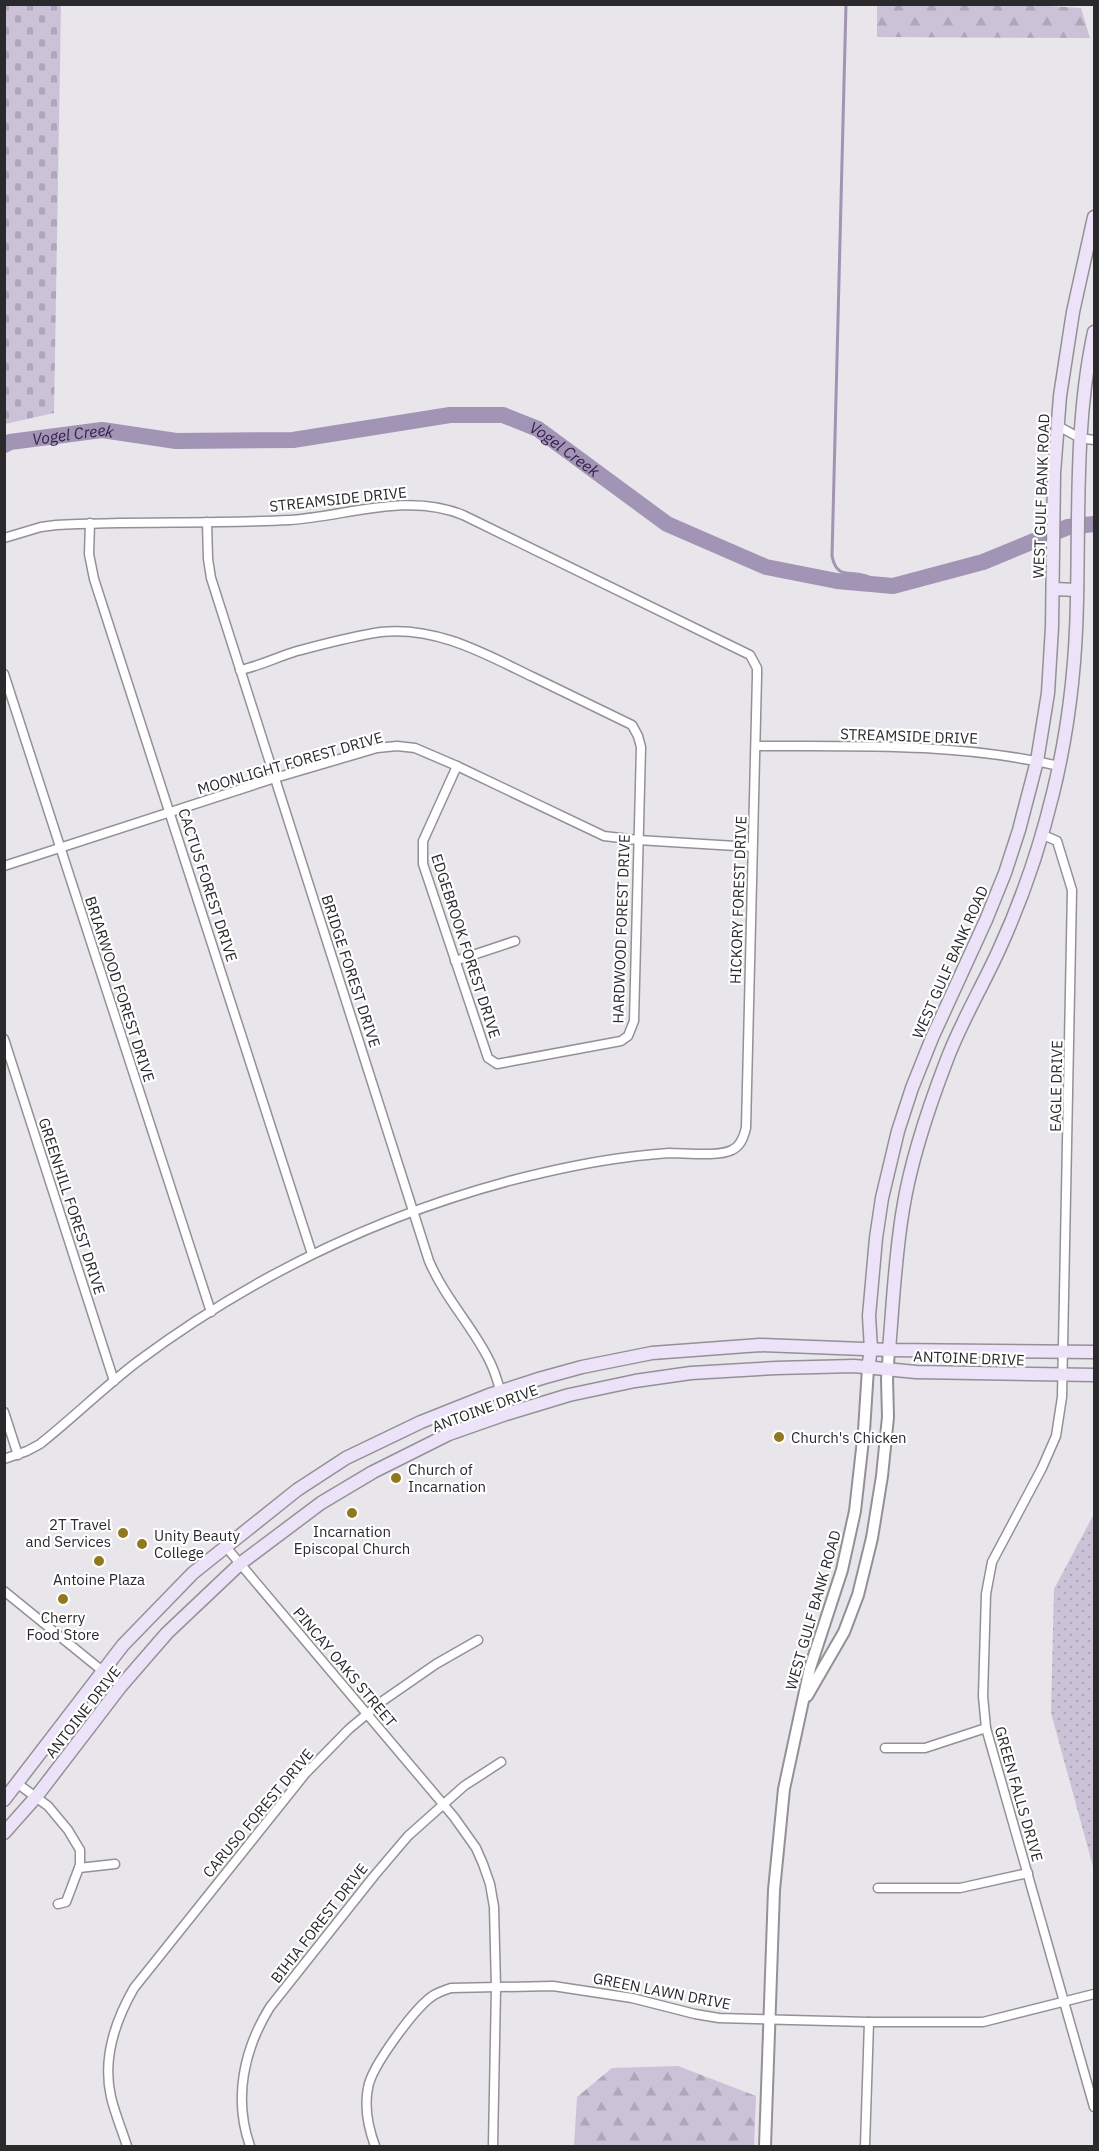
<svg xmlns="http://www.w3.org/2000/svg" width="1099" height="2151" viewBox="0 0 1099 2151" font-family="'IBM Plex Sans',sans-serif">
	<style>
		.forest { fill: url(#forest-firs) }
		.cemetery { fill: url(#cemetery-stones) }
		.park { fill: url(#park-dots) }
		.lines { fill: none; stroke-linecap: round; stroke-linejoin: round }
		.stream { stroke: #a194b5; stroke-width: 3 }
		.river { stroke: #a194b5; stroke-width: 16 }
		.minor-casing { stroke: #939196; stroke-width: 11 }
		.tertiary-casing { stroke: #939196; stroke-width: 14 }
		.secondary-casing { stroke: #939196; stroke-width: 15 }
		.minor { stroke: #fff; stroke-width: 8 }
		.tertiary { stroke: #fff; stroke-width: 10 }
		.secondary { stroke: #ece3f8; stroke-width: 12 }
		.poi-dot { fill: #90781e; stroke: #fff; stroke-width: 2 }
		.labels { text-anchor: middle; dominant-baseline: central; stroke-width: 4.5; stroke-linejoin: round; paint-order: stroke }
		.street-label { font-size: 15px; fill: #2a292c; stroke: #fff }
		.poi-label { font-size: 15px; fill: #2a292c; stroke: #fff; text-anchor: start }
		.water-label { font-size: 16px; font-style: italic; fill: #341f4c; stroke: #fff }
	</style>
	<defs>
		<pattern id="forest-firs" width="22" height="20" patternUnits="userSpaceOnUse" patternTransform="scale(1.5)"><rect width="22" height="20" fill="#cbc2d8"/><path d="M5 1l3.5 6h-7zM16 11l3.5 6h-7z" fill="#aea7ba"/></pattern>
		<pattern id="cemetery-stones" width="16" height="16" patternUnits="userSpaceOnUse" patternTransform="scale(1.5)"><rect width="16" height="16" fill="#cbc2d8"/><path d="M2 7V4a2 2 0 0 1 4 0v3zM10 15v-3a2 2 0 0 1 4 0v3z" fill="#aea7ba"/></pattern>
		<pattern id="park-dots" width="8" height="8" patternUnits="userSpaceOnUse" patternTransform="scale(1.5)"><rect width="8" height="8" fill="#cbc2d8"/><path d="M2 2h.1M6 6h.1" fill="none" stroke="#aea7ba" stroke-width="1.8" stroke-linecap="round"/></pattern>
	</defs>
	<rect width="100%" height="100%" fill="#e8e5eb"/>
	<g class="forest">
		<polygon points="1014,4 1081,8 1090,38 877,37 877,5"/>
		<polygon points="678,2066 756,2096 754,2146 574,2146 577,2097 612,2068"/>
	</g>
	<polygon class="cemetery" points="4,5 61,5 54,413 5,424"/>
	<polygon class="park" points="1094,1514 1094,1870 1051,1713 1054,1589"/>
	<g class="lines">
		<path class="stream" d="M846,4l-14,552c5,24 17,14 34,20 5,1 9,6 12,9"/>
		<path class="river" id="s1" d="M4,445l6,-3 92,-12 74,11 117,-1 157,-25h53l35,14 129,95 99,43 71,14 56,5 90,-24 85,-35 26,-3"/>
		<defs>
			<g id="minor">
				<polyline points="1058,426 1080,438 1094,440"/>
				<path d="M207,522l1,37 3,19 218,683c16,37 40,61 58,95 10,18 14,38 19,58"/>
				<polyline points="90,523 89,554 94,579 312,1254"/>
				<path d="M4,538l37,-11 15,-2c78,-4 156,-1 234,-5 57,-4 118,-28 173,-5l287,140 7,13v8l-11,452c-2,8 -5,18 -14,22 -14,7 -46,3 -63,3 -13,1 -27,2 -40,4 -41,5 -81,14 -120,24 -134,36 -261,98 -372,181 -34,26 -64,56 -97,82l-13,7 -23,8"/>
				<path d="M240,670c20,-4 37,-13 57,-19 27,-7 56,-15 84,-19 56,-6 104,22 152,45 33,16 66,32 99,48l6,11 3,11 -7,274 -6,15 -7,5 -124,23 -9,-6 -65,-194v-23l34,-75"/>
				<polyline points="4,674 211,1312"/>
				<path d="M757,746c101,0 203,-3 302,20"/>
				<polyline points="1041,834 1057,841 1072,890 1062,1397 1056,1436 1042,1468 992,1562 986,1594 983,1696 986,1728 1094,2107"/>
				<polyline points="4,866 275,778 377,748 397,746 415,748 457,766 604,836 638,840 752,847"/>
				<polyline points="455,961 515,941"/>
				<polyline points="4,1039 114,1381"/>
				<polyline points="4,1412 18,1455"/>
				<polyline points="226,1547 454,1817 476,1848 483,1864 490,1884 494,1907 496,1988 493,2146"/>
				<polyline points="4,1591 121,1686"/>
				<polyline points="885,1748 925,1748 986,1728"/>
				<polyline points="18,1784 48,1806 68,1830 80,1850 80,1865 66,1902 58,1904"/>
				<polyline points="79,1868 115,1864"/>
				<polyline points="878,1888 960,1888 1028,1873"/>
				<path d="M127,2146c-5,-16 -12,-32 -16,-49 -9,-39 4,-76 23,-109l171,-214 44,-45 35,-29 52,-36 42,-24"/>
				<path d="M250,2146c-17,-48 -6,-97 20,-139l104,-131 34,-40 56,-50 37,-24"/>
				<path d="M375,2146c-7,-19 -11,-38 -7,-58 3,-21 48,-82 66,-93 5,-3 11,-5 17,-7l102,-2 79,12 63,16 24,4 150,4h114l111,-28"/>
				<polyline points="865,2146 869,2022"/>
			</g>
			<g id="tertiary">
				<polyline points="807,1696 844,1632 858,1595 872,1538 882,1476 888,1417 887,1379 889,1350"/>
				<polyline points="765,2146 774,1890 784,1789 810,1668 842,1570 855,1511 864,1431 868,1368"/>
			</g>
			<g id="secondary">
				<polyline points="1053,589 1077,590"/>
				<path d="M889,1350c4,-47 6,-94 14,-141 8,-50 25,-100 43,-147 14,-38 35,-73 52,-110 23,-50 42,-105 55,-159 15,-61 23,-131 24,-193 2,-90 -2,-180 17,-268"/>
				<polyline points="868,1368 871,1349 869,1316 876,1238 882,1198 898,1131 912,1088 932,1038 986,920 1005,873 1019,830 1037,761 1048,693 1052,627 1054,473 1060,396 1073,312 1094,217"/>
				<polyline points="4,1800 123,1645 193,1573 297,1490 346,1458 421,1422 489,1395 542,1378 582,1367 652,1353 760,1345 889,1350 1094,1352"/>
				<polyline points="4,1833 36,1797 121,1686 167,1633 241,1563 321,1503 373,1472 449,1434 506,1414 569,1395 635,1381 691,1373 776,1368 854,1366 916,1372 1094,1375"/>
			</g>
		</defs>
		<use href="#minor" class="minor-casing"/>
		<use href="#tertiary" class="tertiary-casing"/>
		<use href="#secondary" class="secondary-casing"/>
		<use href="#minor" class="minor"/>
		<use href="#tertiary" class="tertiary"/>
		<use href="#secondary" class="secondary"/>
	</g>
	<g class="poi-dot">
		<circle cx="779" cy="1437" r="6"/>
		<circle cx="396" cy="1478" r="6"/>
		<circle cx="352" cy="1513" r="6"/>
		<circle cx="123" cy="1533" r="6"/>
		<circle cx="142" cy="1544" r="6"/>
		<circle cx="99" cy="1561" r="6"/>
		<circle cx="63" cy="1599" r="6"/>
	</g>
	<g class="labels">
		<g class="street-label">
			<text transform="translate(1041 496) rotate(-88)">WEST GULF BANK ROAD</text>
			<text transform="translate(338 499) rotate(-6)">STREAMSIDE DRIVE</text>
			<text transform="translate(909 736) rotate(2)">STREAMSIDE DRIVE</text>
			<text transform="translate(290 763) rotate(-16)">MOONLIGHT FOREST DRIVE</text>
			<text transform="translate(208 885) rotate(72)">CACTUS FOREST DRIVE</text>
			<text transform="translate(738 900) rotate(-88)">HICKORY FOREST DRIVE</text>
			<text transform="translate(621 929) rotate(-88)">HARDWOOD FOREST DRIVE</text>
			<text transform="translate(466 946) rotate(72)">EDGEBROOK FOREST DRIVE</text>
			<text transform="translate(950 962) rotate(-66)">WEST GULF BANK ROAD</text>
			<text transform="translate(351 971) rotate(72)">BRIDGE FOREST DRIVE</text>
			<text transform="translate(120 989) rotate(72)">BRIARWOOD FOREST DRIVE</text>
			<text transform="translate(1056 1086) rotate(-89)">EAGLE DRIVE</text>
			<text transform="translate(72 1206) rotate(72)">GREENHILL FOREST DRIVE</text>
			<text transform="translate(969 1358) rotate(2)">ANTOINE DRIVE</text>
			<text transform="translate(485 1408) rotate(-20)">ANTOINE DRIVE</text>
			<text transform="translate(813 1610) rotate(-74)">WEST GULF BANK ROAD</text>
			<text transform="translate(345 1667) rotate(50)">PINCAY OAKS STREET</text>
			<text transform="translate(83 1712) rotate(-52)">ANTOINE DRIVE</text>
			<text transform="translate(1019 1794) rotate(74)">GREEN FALLS DRIVE</text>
			<text transform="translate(258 1813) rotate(-50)">CARUSO FOREST DRIVE</text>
			<text transform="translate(319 1923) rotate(-52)">BIHIA FOREST DRIVE</text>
			<text transform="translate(662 1991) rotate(11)">GREEN LAWN DRIVE</text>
		</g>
		<g class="poi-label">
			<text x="791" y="1437">Church's Chicken</text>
			<text x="408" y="1469">Church of<tspan x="408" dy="17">Incarnation</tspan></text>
			<text x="111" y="1524" text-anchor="end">2T Travel<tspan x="111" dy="17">and Services</tspan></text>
			<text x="352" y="1531" text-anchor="middle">Incarnation<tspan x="352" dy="17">Episcopal Church</tspan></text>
			<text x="154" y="1535">Unity Beauty<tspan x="154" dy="17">College</tspan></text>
			<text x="99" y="1579" text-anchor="middle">Antoine Plaza</text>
			<text x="63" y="1617" text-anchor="middle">Cherry<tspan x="63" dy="17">Food Store</tspan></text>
		</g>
		<g class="water-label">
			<text stroke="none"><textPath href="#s1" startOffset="70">Vogel Creek</textPath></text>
			<text stroke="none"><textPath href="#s1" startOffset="574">Vogel Creek</textPath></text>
		</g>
	</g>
	<rect width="1099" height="2151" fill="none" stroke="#2a292c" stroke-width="12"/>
</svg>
